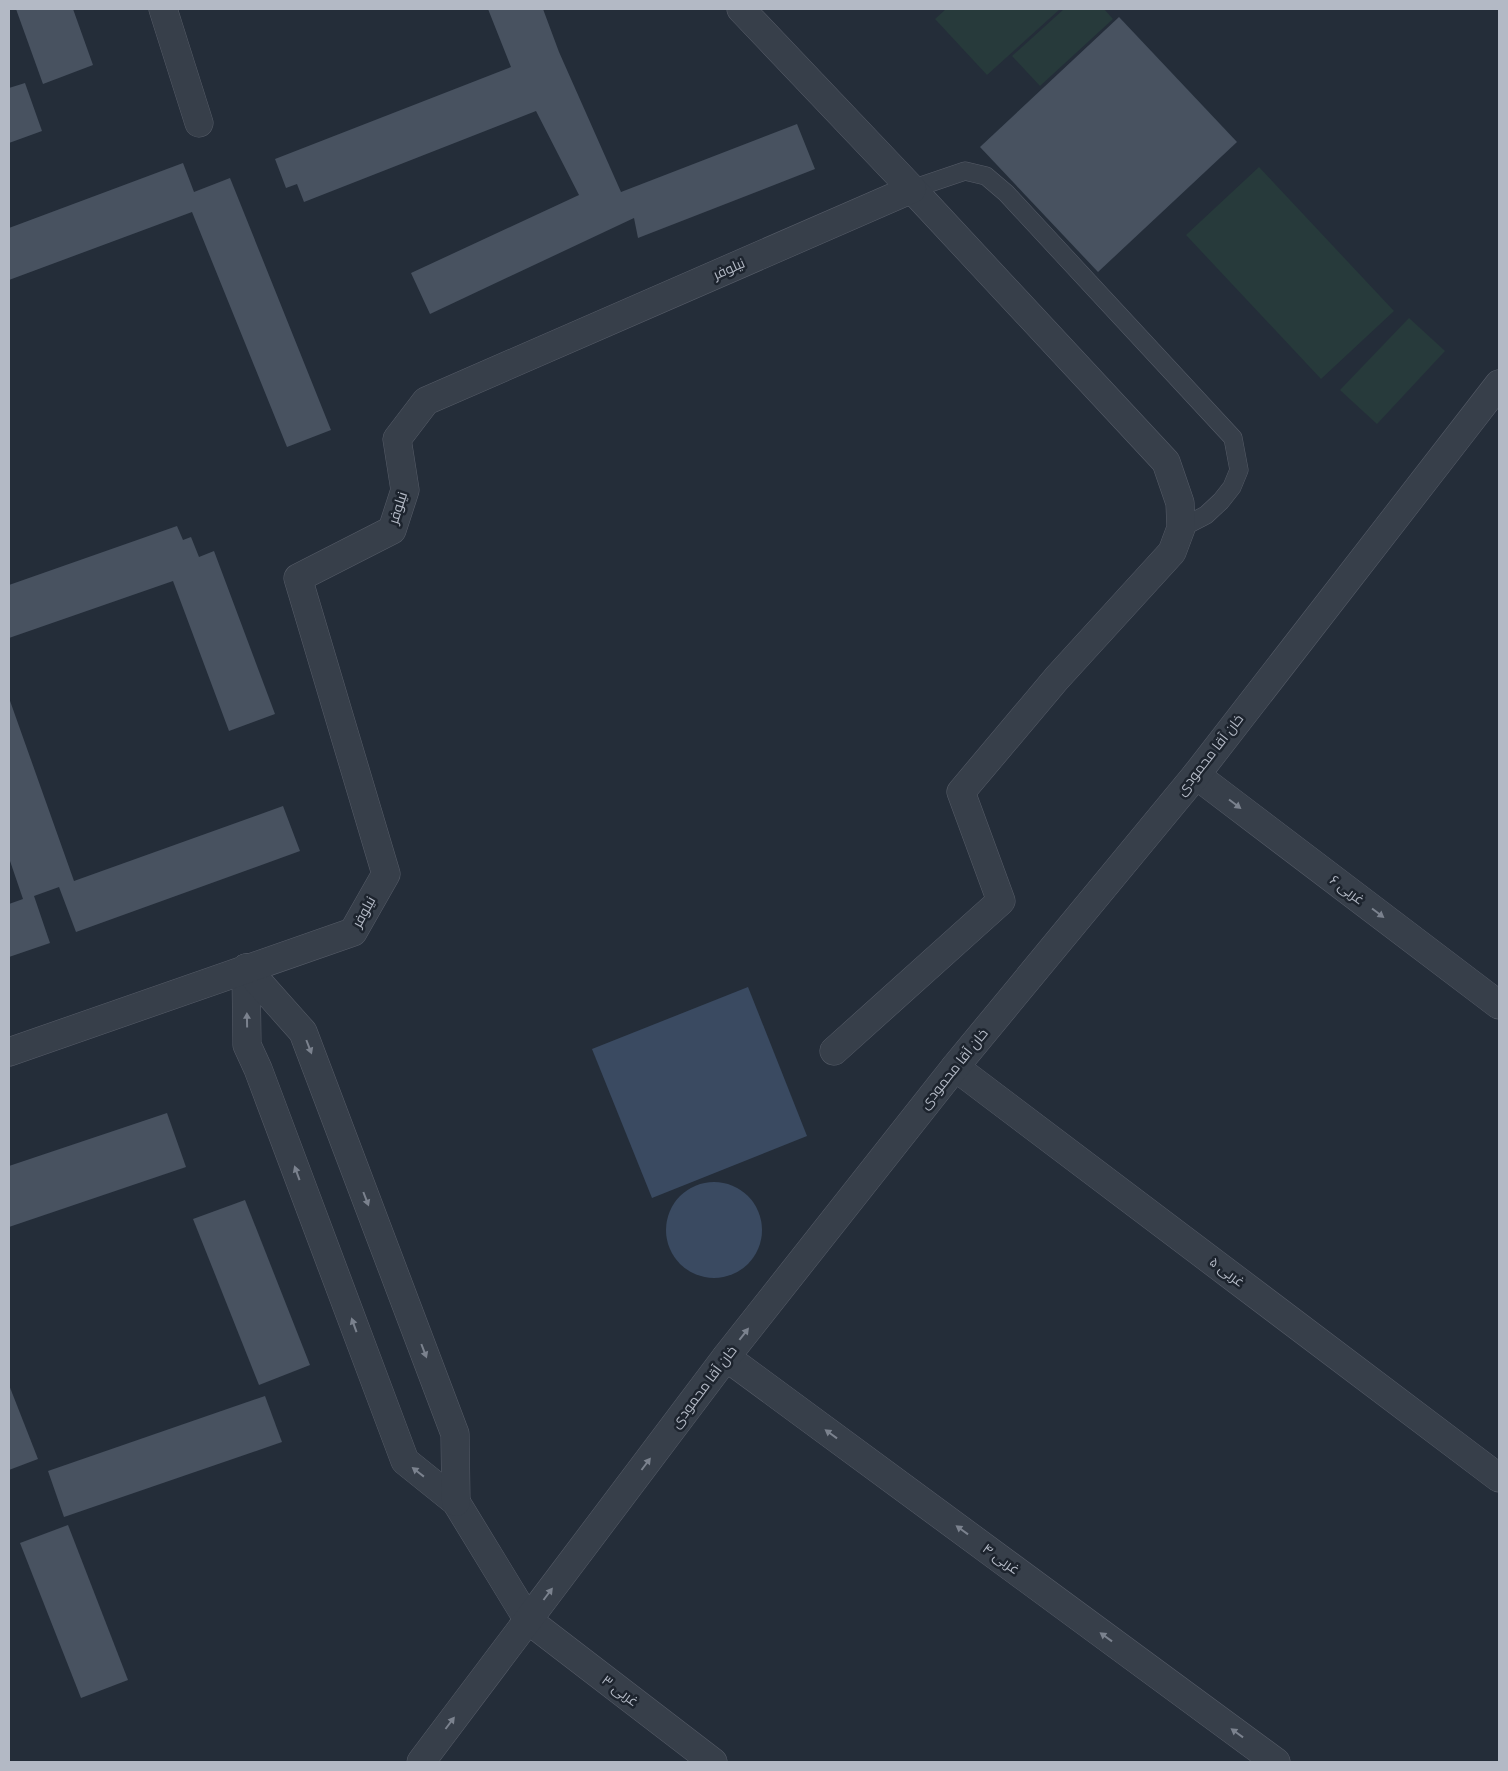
<svg xmlns="http://www.w3.org/2000/svg" width="1508" height="1771" viewBox="0 0 1508 1771" font-family="Figtree,Cairo,sans-serif">
	<style>
		.green { fill: #273a3b }
		.water { fill: #3a4a61 }
		.building { fill: #485260 }
		.lines { fill: none; stroke-linecap: round; stroke-linejoin: round }
		.lane-casing { stroke: #565c68; stroke-width: 19 }
		.street-casing { stroke: #565c68; stroke-width: 29 }
		.lane { stroke: #373f4a; stroke-width: 18 }
		.street { stroke: #373f4a; stroke-width: 28 }
		.oneway { fill: #7b828e }
		.labels { text-anchor: middle; dominant-baseline: central; stroke-width: 5; stroke-linejoin: round; paint-order: stroke }
		.street-label { font-size: 14px; fill: #b3b9c5; stroke: #1d242e }
	</style>
	<rect width="100%" height="100%" fill="#242d39"/>
	<g class="green">
		<polygon points="946,9 1060,9 987,75 935,19"/>
		<polygon points="1064,9 1104,9 1113,19 1040,86 1012,56"/>
		<polygon points="1259,167 1394,311 1321,379 1186,235"/>
		<polygon points="1409,318 1445,351 1377,424 1340,390"/>
	</g>
	<g class="water">
		<polygon points="748,987 807,1136 652,1198 592,1049"/>
		<circle cx="714" cy="1230" r="48"/>
	</g>
	<g class="building">
		<polygon points="16,9 73,9 93,65 43,84"/>
		<polygon points="488,9 543,9 559,52 621,192 797,124 815,169 638,238 634,218 430,314 411,273 579,195 536,111 304,202 297,184 286,188 275,159 511,67"/>
		<polygon points="1119,17 1237,142 1098,272 980,147"/>
		<polygon points="25,83 42,131 9,143 9,88"/>
		<polygon points="183,163 194,192 230,178 331,430 287,447 192,212 9,280 9,228"/>
		<polygon points="177,526 183,540 191,537 199,557 214,551 275,714 229,731 173,581 9,638 9,585"/>
		<polygon points="9,698 74,881 283,806 300,851 76,932 59,887 34,896 50,943 9,957 9,904 23,899 9,858"/>
		<polygon points="167,1113 186,1167 9,1227 9,1166"/>
		<polygon points="245,1200 310,1365 259,1385 193,1219"/>
		<polygon points="9,1385 38,1459 9,1470"/>
		<polygon points="265,1396 282,1442 64,1517 48,1471"/>
		<polygon points="68,1525 128,1680 81,1698 20,1543"/>
	</g>
	<g class="lines">
		<defs>
			<polyline id="lane" points="912,189 965,171 986,176 1006,193 1233,438 1239,470 1232,487 1221,501 1206,515 1181,528"/>
			<g id="street">
				<polyline points="163,9 199,123"/>
				<polyline points="1196,775 1499,1005"/>
				<polyline points="246,968 247,1045 258,1069 405,1461 456,1502 528,1620 713,1762"/>
				<polyline points="246,968 303,1032 455,1434 456,1502"/>
				<polyline points="834,1051 1001,901 961,792 1057,678 1172,552 1181,528 1180,503 1166,462 912,189"/>
				<polyline points="9,1052 353,932 386,874 298,578 392,530 405,490 397,439 426,401 912,189 741,9"/>
				<polyline points="955,1067 1499,1478"/>
				<polyline points="726,1357 1276,1762"/>
				<polyline points="421,1762 726,1357 955,1067 1196,775 1499,384"/>
			</g>
		</defs>
		<use href="#lane" class="lane-casing"/>
		<use href="#street" class="street-casing"/>
		<use href="#lane" class="lane"/>
		<use href="#street" class="street"/>
	</g>
	<defs><path id="oneway-solid" d="M-6-.8H1V-3.2L6.5 0L1 3.2V.8H-6Z" transform="scale(1.25)"/></defs>
	<g class="oneway">
		<use href="#oneway-solid" transform="translate(1235 804) rotate(37)"/>
		<use href="#oneway-solid" transform="translate(1378 913) rotate(37)"/>
		<use href="#oneway-solid" transform="translate(247 1020) rotate(-91)"/>
		<use href="#oneway-solid" transform="translate(309 1047) rotate(69)"/>
		<use href="#oneway-solid" transform="translate(297 1173) rotate(-110)"/>
		<use href="#oneway-solid" transform="translate(366 1199) rotate(69)"/>
		<use href="#oneway-solid" transform="translate(354 1325) rotate(-110)"/>
		<use href="#oneway-solid" transform="translate(744 1334) rotate(-52)"/>
		<use href="#oneway-solid" transform="translate(424 1351) rotate(69)"/>
		<use href="#oneway-solid" transform="translate(831 1434) rotate(-144)"/>
		<use href="#oneway-solid" transform="translate(646 1464) rotate(-53)"/>
		<use href="#oneway-solid" transform="translate(418 1472) rotate(-142)"/>
		<use href="#oneway-solid" transform="translate(962 1530) rotate(-144)"/>
		<use href="#oneway-solid" transform="translate(548 1594) rotate(-53)"/>
		<use href="#oneway-solid" transform="translate(1106 1637) rotate(-144)"/>
		<use href="#oneway-solid" transform="translate(450 1723) rotate(-53)"/>
		<use href="#oneway-solid" transform="translate(1237 1733) rotate(-144)"/>
	</g>
	<g class="labels">
		<g class="street-label">
			<text transform="translate(729 269) rotate(-24)">نیلوفر</text>
			<text transform="translate(398 508) rotate(-72)">نیلوفر</text>
			<text transform="translate(1210 755) rotate(-52)">خان آقا محمودی</text>
			<text transform="translate(1347 890) rotate(37)">۶ غربی</text>
			<text transform="translate(364 912) rotate(-61)">نیلوفر</text>
			<text transform="translate(954 1069) rotate(-51)">خان آقا محمودی</text>
			<text transform="translate(1227 1272) rotate(37)">۵ غربی</text>
			<text transform="translate(704 1387) rotate(-53)">خان آقا محمودی</text>
			<text transform="translate(1001 1559) rotate(36)">۴ غربی</text>
			<text transform="translate(620 1691) rotate(37)">۳ غربی</text>
		</g>
	</g>
	<rect width="1508" height="1771" fill="none" stroke="#b3b9c5" stroke-width="20"/>
</svg>
